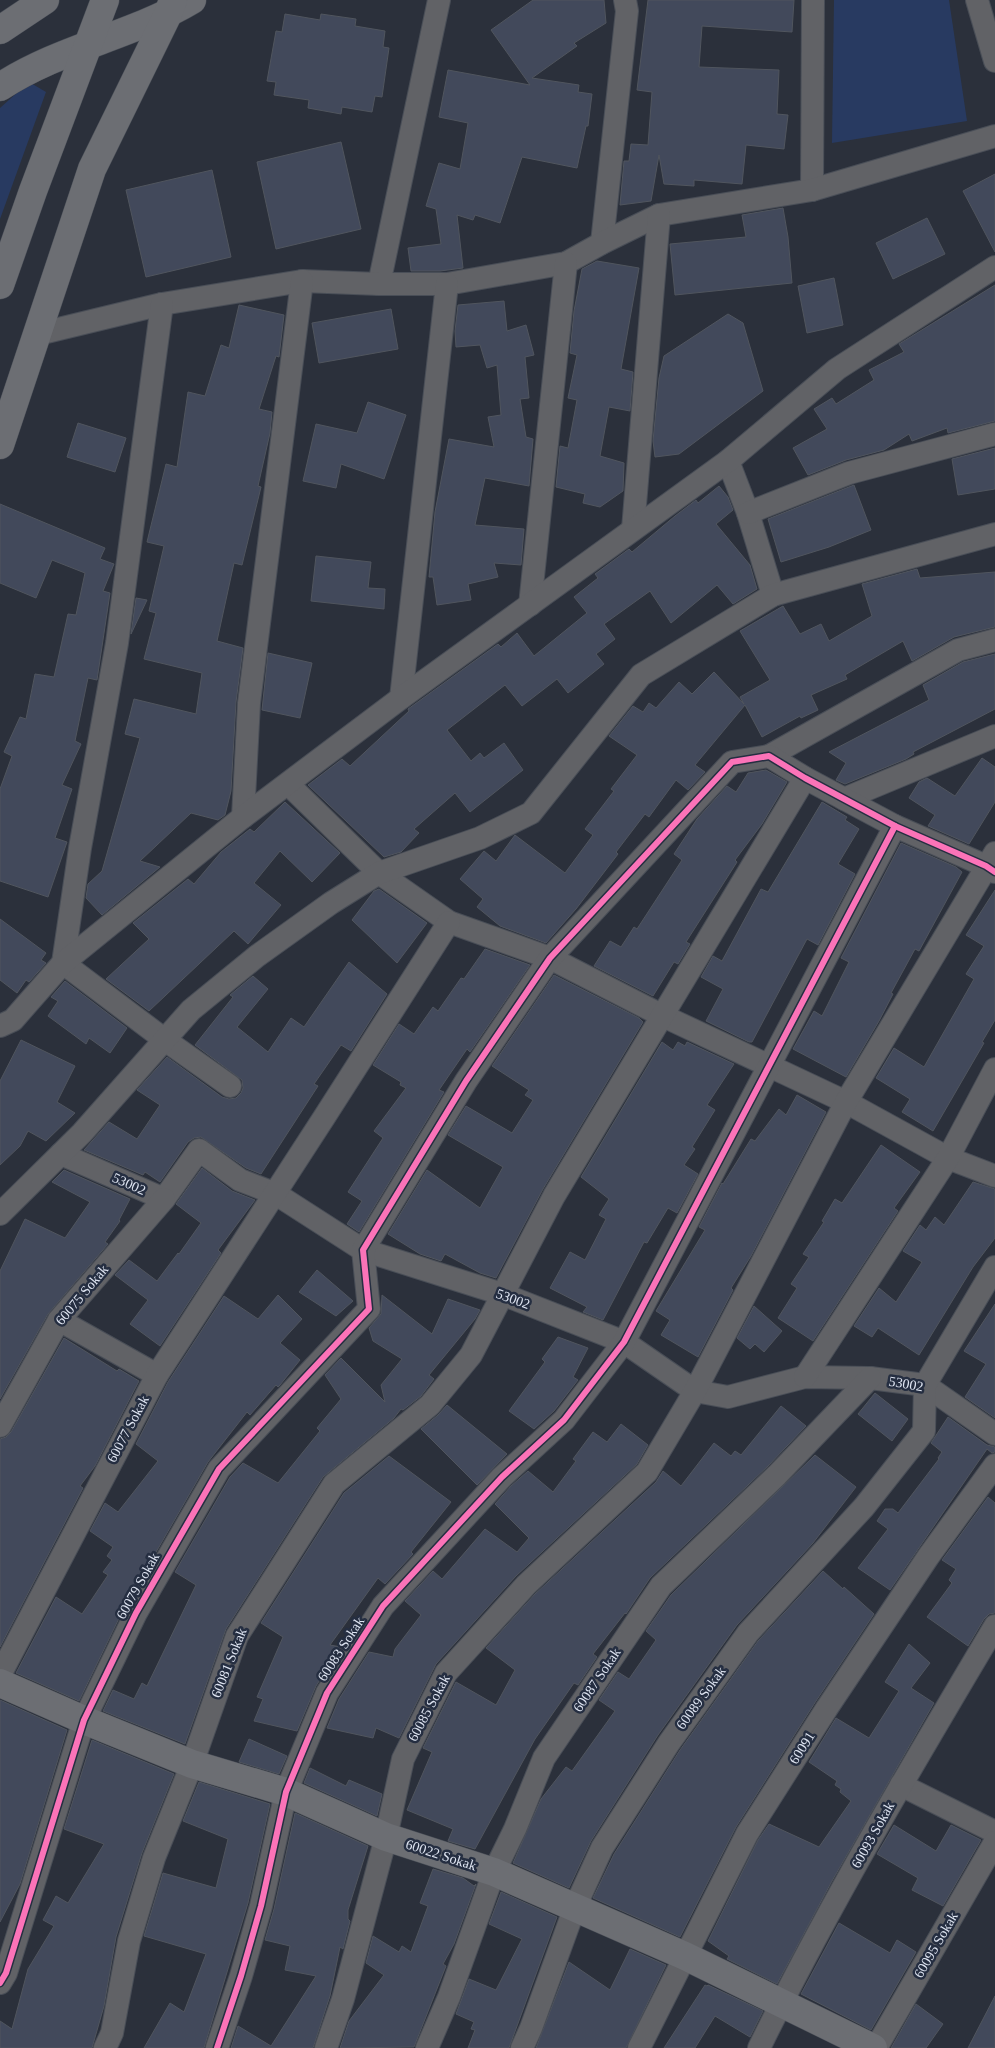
<svg xmlns="http://www.w3.org/2000/svg" width="995" height="2048" viewBox="0 0 995 2048" font-family="'Times New Roman',serif">
	<style>
		.green { fill: #283a61 }
		.building { fill: #42495b; stroke: #50555e }
		.lines { fill: none; stroke-linecap: round; stroke-linejoin: round }
		.street-casing { stroke: #494e57; stroke-width: 24 }
		.secondary-casing { stroke: #494e57; stroke-width: 29 }
		.street { stroke: #616266; stroke-width: 22 }
		.secondary { stroke: #6c6e73; stroke-width: 28 }
		.cycleway-casing { stroke: #252e41; stroke-width: 9 }
		.cycleway { stroke: #fb73b8; stroke-width: 6 }
		.labels { text-anchor: middle; dominant-baseline: central; stroke-width: 5; stroke-linejoin: round; paint-order: stroke }
		.street-label { font-size: 14px; fill: #dfe5f2; stroke: #252e41 }
	</style>
	<rect width="100%" height="100%" fill="#2b303b"/>
	<g class="green">
		<polygon points="834,0 949,0 967,121 832,143"/>
		<polygon points="29,82 46,92 0,219 0,108"/>
	</g>
	<g class="building">
		<polygon points="533,0 604,0 606,23 574,43 577,46 532,78 579,85 578,92 592,94 588,126 586,126 577,168 522,157 500,223 475,215 473,220 457,215 463,268 440,271 411,271 408,248 441,244 436,209 426,206 439,163 460,169 468,123 439,117 448,70 530,85 491,30"/>
		<polygon points="648,0 794,0 792,32 702,26 699,67 779,70 777,114 788,115 784,149 746,145 742,184 694,180 694,186 664,184 659,155 651,201 620,205 624,161 629,161 631,144 648,145 652,92 637,90"/>
		<polygon points="285,14 320,20 321,14 356,19 355,26 385,31 383,47 389,48 382,97 375,96 372,112 342,107 341,114 308,108 309,100 274,95 276,82 267,81 276,31 282,32"/>
		<polygon points="341,142 361,229 276,249 257,162"/>
		<polygon points="212,170 231,257 146,277 126,190"/>
		<polygon points="995,174 995,252 963,191"/>
		<polygon points="783,208 788,237 792,283 675,295 670,244 746,237 742,215"/>
		<polygon points="927,218 945,254 893,279 876,243"/>
		<polygon points="597,261 639,268 621,369 633,372 630,411 609,407 600,456 624,463 623,491 600,507 583,503 585,494 556,487 560,446 568,448 577,400 568,398 577,355 570,353 574,311 582,269"/>
		<polygon points="834,278 843,325 807,333 798,286"/>
		<polygon points="995,285 995,421 948,433 947,428 912,441 909,434 884,450 846,460 808,475 793,448 827,429 814,409 832,398 836,404 874,380 869,370 904,352 899,344"/>
		<polygon points="504,301 507,331 526,325 534,355 525,357 529,398 520,399 526,437 533,439 529,486 485,478 475,525 524,529 521,565 494,563 498,577 468,584 471,600 437,605 433,577 429,577 435,512 449,439 494,447 488,417 501,415 497,365 487,368 480,345 456,347 455,331 458,305"/>
		<polygon points="239,305 284,315 279,357 276,356 259,409 272,412 270,433 258,486 261,487 242,565 234,563 217,641 243,648 236,702 231,791 225,815 218,820 191,813 140,861 160,867 102,915 86,898 88,884 102,871 140,738 125,734 134,699 196,714 202,673 144,659 156,613 149,611 164,546 147,542 166,464 177,467 188,392 205,396 221,345 229,348"/>
		<polygon points="391,309 398,349 319,363 312,323"/>
		<polygon points="728,314 743,323 763,391 679,454 655,457 653,441 659,378 664,356"/>
		<polygon points="368,402 406,415 384,479 341,464 336,488 303,481 316,424 357,433"/>
		<polygon points="78,423 126,438 115,472 67,457"/>
		<polygon points="995,448 995,489 958,495 952,459"/>
		<polygon points="854,485 871,530 829,547 781,562 768,519"/>
		<polygon points="719,486 728,497 733,510 716,524 750,565 757,589 733,604 717,585 671,623 650,591 604,624 615,639 596,654 604,664 568,693 557,679 522,706 505,685 447,730 471,761 480,753 484,758 504,743 523,770 470,812 455,793 414,829 419,833 401,852 384,857 308,785 342,759 350,766 409,711 408,709 498,644 501,647 517,633 534,656 587,613 574,597 598,578 595,574 629,549 632,552 675,516 696,500 698,503"/>
		<polygon points="0,504 105,548 100,559 114,564 103,591 110,593 97,680 88,678 75,741 81,744 62,785 72,789 55,838 67,842 48,897 0,881 0,789 12,756 4,752 20,717 26,719 35,674 54,677 68,614 76,615 85,573 52,560 36,598 0,583"/>
		<polygon points="316,556 371,562 368,588 385,589 384,609 311,601"/>
		<polygon points="917,569 920,578 995,572 995,627 954,637 912,661 903,641 845,675 847,679 811,695 818,710 801,718 800,716 762,737 745,705 695,765 705,772 688,790 676,780 649,817 645,814 616,852 618,854 576,909 546,943 500,926 477,907 483,899 460,879 484,851 496,861 515,835 565,873 593,835 585,829 614,791 611,789 637,755 609,736 633,706 643,712 649,703 656,708 679,682 692,694 714,672 744,704 740,697 770,680 740,631 783,606 800,634 821,624 829,641 872,616 862,584"/>
		<polygon points="136,598 147,600 131,634"/>
		<polygon points="268,653 312,663 300,718 262,710"/>
		<polygon points="995,654 995,709 913,752 914,754 906,759 845,784 836,780 846,763 829,752 929,700 923,685 963,662"/>
		<polygon points="982,758 995,767 995,802 969,844 928,826 935,815 909,798 919,782 927,778 955,796"/>
		<polygon points="766,770 787,782 762,824 735,860 737,862 686,942 690,944 678,964 674,962 653,996 594,966 610,941 621,947 634,927 637,929 682,860 674,854 697,819 727,786 736,792 748,773"/>
		<polygon points="285,802 340,853 312,882 280,851 254,883 281,905 248,944 234,931 149,1011 106,979 149,939 133,923 188,879 194,884 221,852 250,829 254,832"/>
		<polygon points="822,802 847,817 845,820 859,829 838,864 855,874 818,945 807,939 752,1042 749,1042 706,1021 723,989 701,977 713,956 722,961 761,889 768,892"/>
		<polygon points="901,843 956,867 962,872 919,951 915,949 891,993 893,994 879,1021 846,1077 793,1049 814,1011 822,1016 849,962 841,958"/>
		<polygon points="379,889 427,923 397,963 352,920 374,891"/>
		<polygon points="995,890 995,1020 982,1042 984,1043 933,1131 902,1112 910,1099 876,1078 894,1048 924,1067 974,979 966,974 984,946 966,935"/>
		<polygon points="0,919 46,953 41,960 46,963 29,982 26,980 17,993 0,980"/>
		<polygon points="485,949 530,965 470,1052 467,1049 439,1090 444,1092 359,1232 347,1224 362,1201 348,1192 383,1138 374,1131 406,1088 400,1085 401,1082 373,1065 399,1024 414,1034 433,1007 438,1011 461,978 464,979"/>
		<polygon points="349,962 387,994 351,1051 341,1045 314,1084 318,1086 261,1174 246,1168 201,1137 194,1138 188,1142 160,1182 145,1172 143,1175 84,1150 109,1122 137,1139 160,1105 137,1090 167,1057 222,1097 229,1099 236,1098 241,1093 243,1088 242,1080 195,1045 233,997 230,995 253,976 268,989 237,1027 268,1052 291,1018 304,1027"/>
		<polygon points="554,975 639,1018 643,1022 543,1189 496,1278 480,1273 445,1254 441,1261 420,1254 388,1234 427,1170 480,1208 503,1167 448,1135 466,1106 512,1133 533,1100 525,1095 529,1090 492,1066"/>
		<polygon points="65,981 127,1028 110,1053 89,1038 86,1044 48,1016 58,1001 51,997"/>
		<polygon points="21,1040 75,1066 57,1102 75,1113 46,1141 28,1131 20,1146 0,1165 0,1081"/>
		<polygon points="662,1042 673,1050 678,1042 685,1046 687,1042 734,1064 707,1105 715,1110 692,1147 695,1149 684,1165 698,1174 677,1213 668,1208 647,1243 644,1242 603,1320 583,1312 587,1307 550,1288 570,1252 585,1260 606,1219 599,1215 609,1199 581,1177"/>
		<polygon points="797,1095 826,1112 751,1256 731,1288 733,1290 698,1357 661,1335 670,1320 656,1311 705,1230 699,1227 722,1183 723,1184 751,1139 755,1141 779,1109 786,1115"/>
		<polygon points="881,1145 920,1172 894,1208 898,1211 813,1341 778,1318 797,1288 791,1284 809,1257 803,1254 824,1222 822,1221 835,1199 842,1203"/>
		<polygon points="202,1168 232,1191 255,1200 218,1250 221,1253 160,1346 130,1324 148,1300 115,1275 129,1260 157,1281 178,1253 179,1254 201,1223 176,1204"/>
		<polygon points="64,1170 130,1199 119,1220 120,1221 105,1242 108,1244 48,1314 0,1399 0,1271 25,1219 65,1238 90,1202 52,1182"/>
		<polygon points="973,1182 995,1189 995,1238 973,1267 919,1355 878,1328 872,1337 854,1326 879,1288 896,1302 922,1262 903,1251 920,1225 926,1230 935,1217 944,1225"/>
		<polygon points="317,1270 353,1301 336,1316 299,1292"/>
		<polygon points="278,1295 302,1319 280,1343 300,1360 280,1385 278,1387 276,1385 250,1415 247,1412 208,1462 125,1606 79,1701 16,1673 56,1597 82,1614 108,1575 103,1572 112,1560 107,1556 113,1547 90,1531 105,1503 118,1512 158,1461 136,1444 168,1382 224,1296 258,1319"/>
		<polygon points="382,1295 432,1334 448,1299 480,1310 475,1319 429,1375 434,1379 421,1396 403,1410 401,1409 394,1418 323,1477 226,1629 185,1744 103,1711 113,1690 134,1699 142,1683 147,1686 196,1585 175,1572 230,1477 243,1463 278,1483 320,1431 317,1428 341,1399 325,1375 341,1358 385,1402 381,1385 402,1359 373,1341 369,1328 381,1314"/>
		<polygon points="995,1304 995,1418 965,1397 986,1364 964,1351"/>
		<polygon points="754,1306 782,1331 764,1352 755,1344 750,1349 737,1338"/>
		<polygon points="558,1337 588,1348 573,1377 578,1380 554,1411 534,1429 509,1411 545,1362 542,1359"/>
		<polygon points="64,1338 117,1371 119,1369 139,1381 95,1466 80,1486 83,1488 0,1647 0,1439 6,1437 11,1432"/>
		<polygon points="875,1393 908,1419 892,1441 858,1414"/>
		<polygon points="447,1405 507,1454 477,1485 421,1429 438,1415"/>
		<polygon points="781,1406 806,1426 768,1466 650,1578 626,1614 625,1613 593,1654 597,1657 578,1685 574,1683 535,1739 475,1849 448,1841 453,1829 407,1810 432,1752 423,1748 456,1682 496,1705 515,1670 486,1648 535,1594 656,1482 663,1471 681,1486 714,1443 731,1456 735,1451 741,1455"/>
		<polygon points="948,1417 987,1445 995,1447 995,1452 992,1453 987,1449 890,1590 858,1568 888,1529 877,1521 885,1509 893,1509 898,1513 939,1459 938,1458 942,1452 931,1443"/>
		<polygon points="621,1424 648,1445 637,1464 516,1576 436,1664 399,1738 376,1728 373,1738 327,1728 339,1699 369,1652 393,1657 395,1649 421,1615 405,1601 433,1571 442,1579 485,1529 517,1552 529,1538 495,1504 511,1486 528,1471 553,1492 576,1461 573,1459 593,1432 607,1442"/>
		<polygon points="815,1455 856,1487 813,1543 737,1625 658,1735 591,1841 569,1888 513,1863 541,1799 566,1767 572,1771 615,1711 599,1700 618,1672 629,1679 656,1640 646,1631 671,1595"/>
		<polygon points="389,1456 451,1502 411,1552 413,1554 385,1584 378,1578 330,1645 341,1647 316,1686 297,1731 254,1721 263,1699 257,1697 283,1637 261,1623 344,1493"/>
		<polygon points="988,1497 995,1503 995,1613 989,1614 984,1619 968,1646 927,1617 952,1583 949,1580 956,1569 942,1560"/>
		<polygon points="823,1571 843,1589 844,1587 874,1614 816,1701 736,1827 680,1937 593,1898 614,1854 680,1750 758,1641"/>
		<polygon points="909,1644 930,1663 911,1688 934,1703 832,1881 777,1984 727,1959 729,1956 708,1941 758,1840 769,1824 819,1847 851,1801 840,1792 841,1789 835,1785 837,1781 809,1762 836,1718 869,1738 899,1691 885,1682"/>
		<polygon points="0,1700 67,1730 20,1884 0,1922"/>
		<polygon points="249,1739 287,1756 279,1774 239,1762"/>
		<polygon points="92,1740 174,1774 142,1853 116,1937 104,2006 92,2048 0,2048 0,2021 12,2029 28,1969 54,1926 43,1920 56,1896 68,1903 104,1844 64,1829"/>
		<polygon points="310,1768 346,1786 349,1780 382,1794 377,1816 304,1783"/>
		<polygon points="199,1782 270,1804 248,1903 204,2048 144,2048 170,2003 184,2012 206,1954 144,1936 163,1873 216,1888 228,1839 183,1821"/>
		<polygon points="295,1813 368,1846 348,1910 348,1919 350,1921 343,1949 340,1947 330,1996 313,2048 231,2048 238,2026 271,2046 316,1976 285,1970 290,1946 265,1940 274,1909"/>
		<polygon points="894,1825 936,1851 951,1825 981,1840 943,1906 912,1890 918,1878 877,1854"/>
		<polygon points="433,1869 463,1878 474,1886 476,1884 454,1944 443,1964 446,1966 414,2047 340,2048 349,2021 384,1975 366,1963 373,1936 399,1952 402,1946 411,1952 428,1906 420,1903"/>
		<polygon points="501,1892 557,1917 509,2048 468,2048 475,2030 471,2029 474,2022 456,2014 469,1979 496,1990 522,1939 489,1924"/>
		<polygon points="839,1923 890,1953 897,1940 916,1952 871,2030 801,1994"/>
		<polygon points="630,1949 666,1965 626,2048 536,2048 569,1962 610,1990"/>
		<polygon points="705,1985 707,1986 708,1985 763,2011 750,2037 715,2016 695,2048 664,2048"/>
		<polygon points="995,1996 995,2048 968,2048"/>
		<polygon points="916,2004 943,2024 926,2048 891,2048"/>
	</g>
	<g class="lines">
		<defs>
			<g id="street">
				<polyline points="977,0 995,61"/>
				<polyline points="812,190 813,0"/>
				<polyline points="602,243 627,11 625,0"/>
				<polyline points="379,284 439,0"/>
				<polyline points="38,334 162,304 302,281 379,284 447,284 566,263 602,243 659,215 812,190 995,136"/>
				<polyline points="728,461 748,513 773,595"/>
				<polyline points="748,513 849,473 995,434"/>
				<polyline points="633,529 659,215"/>
				<polyline points="530,605 566,263"/>
				<polyline points="401,698 447,284"/>
				<polyline points="769,756 958,650 995,640"/>
				<polyline points="288,784 379,873 449,922 550,958 661,1015 846,1102 948,1158 995,1176"/>
				<polyline points="844,799 995,736"/>
				<polyline points="243,817 249,703 302,281"/>
				<polyline points="63,963 80,848 117,643 162,304"/>
				<polyline points="63,963 165,1040 230,1086"/>
				<polyline points="0,1026 13,1020 63,963 243,817 401,698 728,461 837,369 995,267"/>
				<polyline points="61,1154 164,1199 199,1150 240,1180 276,1194 363,1250 502,1294 624,1342 695,1391 728,1397 805,1377 870,1378 925,1385 995,1434"/>
				<polyline points="0,1214 82,1133 191,1010 257,956 331,903 379,873 480,838 531,813 641,675 773,595 995,534"/>
				<polyline points="59,1320 157,1375"/>
				<polyline points="805,1377 948,1158 995,1069"/>
				<polyline points="0,1426 59,1320 164,1199"/>
				<polyline points="0,1675 157,1375 325,1116 449,922"/>
				<polyline points="901,1785 995,1832"/>
				<polyline points="0,1983 6,1973 84,1720 136,1613 219,1469 369,1309 363,1250 466,1081 550,958 732,762 769,756 805,778 895,826 986,866 995,872"/>
				<polyline points="105,2048 112,2033 129,1941 154,1858 192,1764 237,1636 334,1484 430,1405 471,1355 554,1196 805,778"/>
				<polyline points="217,2048 241,1976 261,1906 286,1792 327,1693 383,1606 502,1477 564,1420 624,1342 895,826"/>
				<polyline points="326,2048 343,1999 386,1837 403,1759 446,1673 526,1585 647,1472 695,1391 846,1102 995,853"/>
				<polyline points="427,2048 449,1997 494,1872 515,1829 544,1758 661,1586 777,1475 870,1378"/>
				<polyline points="522,2048 531,2028 575,1907 602,1848 669,1743 748,1633 864,1507 924,1431 925,1385 995,1267"/>
				<polyline points="639,2048 747,1834 827,1708 928,1557 995,1465"/>
				<path d="M759,2048c71,-145 154,-284 236,-422"/>
				<polyline points="876,2048 995,1842"/>
			</g>
			<g id="secondary">
				<polyline points="0,30 45,0"/>
				<path d="M0,87c59,-39 132,-51 192,-87"/>
				<polyline points="0,285 33,191 105,0"/>
				<polyline points="0,445 92,169 168,14 173,0"/>
				<polyline points="0,1683 84,1720 192,1764 286,1792 386,1837 494,1872 685,1956 873,2048"/>
			</g>
		</defs>
		<use href="#street" class="street-casing"/>
		<use href="#secondary" class="secondary-casing"/>
		<use href="#street" class="street"/>
		<use href="#secondary" class="secondary"/>
		<defs>
			<g id="cycleway">
				<polyline points="0,1983 6,1973 84,1720 136,1613 219,1469 369,1309 363,1250 466,1081 550,958 732,762 769,756 805,778 895,826 986,866 995,872"/>
				<polyline points="217,2048 241,1976 261,1906 286,1792 327,1693 383,1606 502,1477 564,1420 624,1342 895,826"/>
			</g>
		</defs>
		<use href="#cycleway" class="cycleway-casing"/>
		<use href="#cycleway" class="cycleway"/>
	</g>
	<g class="labels">
		<g class="street-label">
			<text transform="translate(129 1184) rotate(24)">53002</text>
			<text transform="translate(82 1295) rotate(-50)">60075 Sokak</text>
			<text transform="translate(513 1299) rotate(20)">53002</text>
			<text transform="translate(906 1384) rotate(10)">53002</text>
			<text transform="translate(128 1429) rotate(-62)">60077 Sokak</text>
			<text transform="translate(138 1586) rotate(-61)">60079 Sokak</text>
			<text transform="translate(341 1649) rotate(-57)">60083 Sokak</text>
			<text transform="translate(229 1663) rotate(-68)">60081 Sokak</text>
			<text transform="translate(597 1680) rotate(-56)">60087 Sokak</text>
			<text transform="translate(701 1698) rotate(-54)">60089 Sokak</text>
			<text transform="translate(429 1708) rotate(-62)">60085 Sokak</text>
			<text transform="translate(802 1748) rotate(-58)">60091</text>
			<text transform="translate(873 1835) rotate(-61)">60093 Sokak</text>
			<text transform="translate(441 1855) rotate(18)">60022 Sokak</text>
			<text transform="translate(936 1945) rotate(-60)">60095 Sokak</text>
		</g>
	</g>
</svg>
